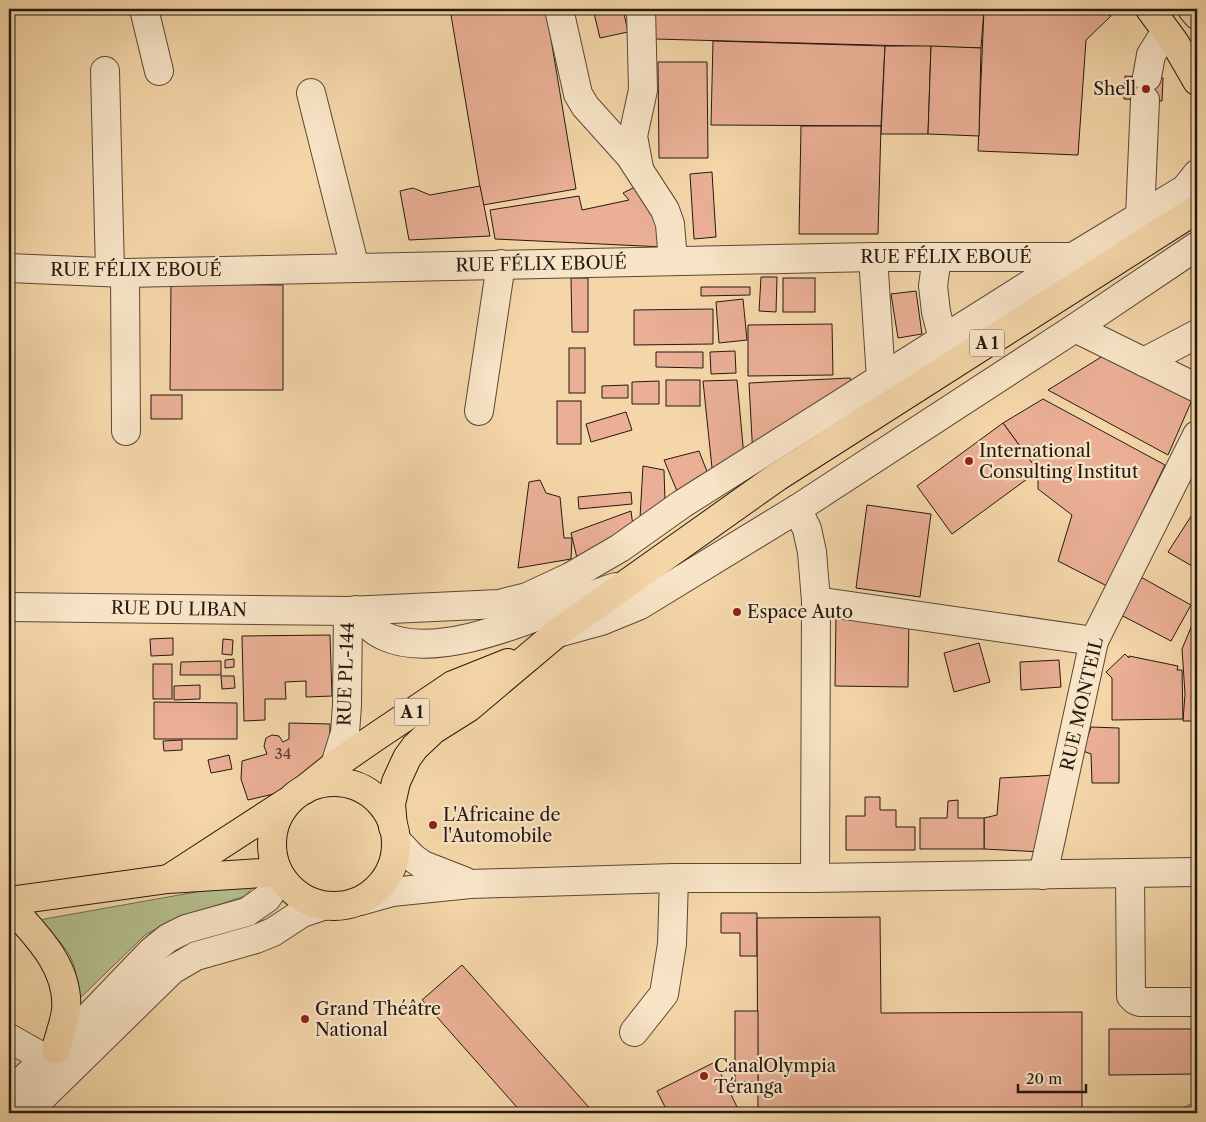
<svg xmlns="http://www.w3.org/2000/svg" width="1206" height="1122" viewBox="0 0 1206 1122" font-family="'Libre Caslon Text',serif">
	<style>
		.green { fill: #b5bf8d; stroke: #6d6c4e }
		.building { fill: #eaaf95; stroke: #251910 }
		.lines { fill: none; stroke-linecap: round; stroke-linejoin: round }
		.minor-casing { stroke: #594836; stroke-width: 30 }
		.major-casing { stroke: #251910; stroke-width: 30 }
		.highway-casing { stroke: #251910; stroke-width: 30 }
		.minor { stroke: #f8e4c7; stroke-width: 28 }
		.major { stroke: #f4d6a9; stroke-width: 28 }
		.highway { stroke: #f4d6a9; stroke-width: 28 }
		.poi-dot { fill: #8f2418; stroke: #f8e4c7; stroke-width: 2 }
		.labels { text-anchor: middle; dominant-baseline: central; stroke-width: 4.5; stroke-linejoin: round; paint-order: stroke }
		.number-label { font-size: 15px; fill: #563e31 }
		.shield { fill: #f8e4c7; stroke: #645647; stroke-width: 1 }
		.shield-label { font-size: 16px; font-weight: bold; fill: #251910 }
		.poi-label { font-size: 18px; fill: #251910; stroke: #f8e4c7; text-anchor: start }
		.street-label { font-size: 18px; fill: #251910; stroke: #f8e4c7 }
	</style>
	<rect width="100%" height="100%" fill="#f4d6a9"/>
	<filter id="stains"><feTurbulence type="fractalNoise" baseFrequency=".004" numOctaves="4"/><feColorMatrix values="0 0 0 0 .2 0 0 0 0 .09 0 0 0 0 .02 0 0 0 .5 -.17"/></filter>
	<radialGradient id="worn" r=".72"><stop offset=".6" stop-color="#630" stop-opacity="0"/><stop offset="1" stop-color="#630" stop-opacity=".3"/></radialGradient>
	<g class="green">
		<path d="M252,882l1,5 -8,9 -75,25 -25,14 -70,68c1,-12 3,-28 -2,-40 -6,-17 -22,-30 -34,-43z"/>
		<polygon points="1197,1101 1197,1113 1172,1113"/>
	</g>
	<g class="building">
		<polygon points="450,9 546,9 576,189 483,205"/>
		<polygon points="593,9 623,9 628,32 600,38"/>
		<polygon points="655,9 984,9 981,48 655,39"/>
		<polygon points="984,9 1098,9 1111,16 1086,40 1078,155 978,151"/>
		<polygon points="713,41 885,46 881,126 711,125"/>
		<polygon points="885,46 931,46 928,134 881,134"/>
		<polygon points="931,46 981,48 979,136 928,134"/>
		<polygon points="658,62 707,62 708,158 659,158"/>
		<polygon points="1125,76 1163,78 1162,101 1124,99"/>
		<polygon points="801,126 881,126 878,234 799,234"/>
		<polygon points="712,172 716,237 694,239 690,174"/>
		<polygon points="641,184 664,247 495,239 490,210 579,196 582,210 629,200 623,193"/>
		<polygon points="480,186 490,236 409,240 400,191 413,188 430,195"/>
		<polygon points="761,277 777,277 776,312 759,311"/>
		<polygon points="571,278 588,278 588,332 572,332"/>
		<rect x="783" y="278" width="32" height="34"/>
		<polygon points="171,284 283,285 283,390 170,390"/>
		<polygon points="701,287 750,287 750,295 701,296"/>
		<polygon points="916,291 922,334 898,338 891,294"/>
		<polygon points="743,299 747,340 719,343 716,302"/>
		<polygon points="713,309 713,344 634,345 634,310"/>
		<polygon points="832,324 833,375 748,376 748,325"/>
		<rect x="569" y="348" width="16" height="45"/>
		<polygon points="735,351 736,373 711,374 710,352"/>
		<polygon points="656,352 703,352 703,368 656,367"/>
		<polygon points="1106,354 1192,400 1168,455 1048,390"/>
		<polygon points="850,378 854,391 753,457 749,383"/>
		<rect x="666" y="380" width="34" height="26"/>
		<polygon points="737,380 744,457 712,468 703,381"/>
		<polygon points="659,381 659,404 632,404 632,382"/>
		<polygon points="628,385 628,398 602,398 602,386"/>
		<rect x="151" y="395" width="31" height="24"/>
		<polygon points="1043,399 1165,465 1107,586 1058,561 1072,515 1038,489 1038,471 1003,423"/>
		<rect x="557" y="401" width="24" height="43"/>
		<polygon points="626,412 632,430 591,442 586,424"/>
		<polygon points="1003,423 1038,471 952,534 917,486"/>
		<polygon points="699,451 708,474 677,491 664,460"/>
		<polygon points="643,466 664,470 665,502 640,518"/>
		<polygon points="540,480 546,493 560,497 564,538 572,538 571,559 518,568 529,482"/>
		<polygon points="631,492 632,504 579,509 578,497"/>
		<polygon points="867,505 931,514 920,597 856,588"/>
		<polygon points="1197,507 1197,569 1168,552"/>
		<polygon points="631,511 633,526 577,558 571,533"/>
		<polygon points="1139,576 1191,605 1171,641 1119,614"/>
		<polygon points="836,616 909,617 908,687 835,686"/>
		<polygon points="1192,625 1197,625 1197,721 1183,721 1185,694 1182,649"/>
		<polygon points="330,635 332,696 306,697 306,681 285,682 286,699 265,699 265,720 244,721 242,636"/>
		<polygon points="173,638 173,655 151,656 150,639"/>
		<polygon points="223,639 233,640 232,655 222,654"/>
		<polygon points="979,643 990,682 954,692 944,653"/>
		<polygon points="1125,654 1129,658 1129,656 1178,666 1177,670 1182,670 1183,719 1112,720 1112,678 1106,672"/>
		<polygon points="234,659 234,667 225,668 225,660"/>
		<polygon points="1059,660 1061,687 1021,690 1020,662"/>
		<polygon points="221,661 221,675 180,675 181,662"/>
		<rect x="153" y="664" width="19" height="35"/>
		<polygon points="221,676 234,676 235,688 222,689"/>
		<polygon points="200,685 200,699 174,700 174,686"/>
		<polygon points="154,702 237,703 237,739 154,739"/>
		<polygon points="289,723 330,724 329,759 282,792 248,800 241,779 242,761 267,754 264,746 266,738 272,735 279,736 283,742 289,739"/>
		<polygon points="1091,727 1119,728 1119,783 1092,783 1091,754 1083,751"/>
		<polygon points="182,740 182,750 164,751 163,741"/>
		<polygon points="229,755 232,769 211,773 208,760"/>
		<polygon points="1055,775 1042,852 984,849 984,818 997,815 1000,778"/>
		<polygon points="865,797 880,797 880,810 896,810 896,827 915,827 915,850 846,850 846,816 865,816"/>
		<polygon points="958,800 958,818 984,818 984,849 920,849 920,818 947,818 948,801"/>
		<polygon points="721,913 757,913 757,956 740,956 740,933 721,933"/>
		<polygon points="880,917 881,1013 1082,1012 1082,1113 758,1113 757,918"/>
		<polygon points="462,965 594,1113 522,1113 422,1000"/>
		<rect x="735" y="1011" width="23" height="71"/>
		<polygon points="1109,1029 1197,1029 1197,1074 1109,1075"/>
		<polygon points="715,1062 740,1113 668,1113 657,1091"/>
	</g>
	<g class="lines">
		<defs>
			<g id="minor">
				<polyline points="144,9 159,71"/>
				<polyline points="559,9 578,94 585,106 630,156 665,210 670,224 673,261"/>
				<polyline points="105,71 110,272"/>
				<polyline points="1147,77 1151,55 1166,31"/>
				<polyline points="311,93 355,268"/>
				<polyline points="639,168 633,136 643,90 641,9"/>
				<polyline points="1140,217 1145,100"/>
				<polyline points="873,257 881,378"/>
				<polyline points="937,257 933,286 936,312 943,339"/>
				<polyline points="9,268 125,273 873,257 1073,257"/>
				<polyline points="125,273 126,431"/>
				<polyline points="1075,328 1197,388"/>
				<polyline points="1144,362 1197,334"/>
				<polyline points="479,411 501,264"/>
				<polyline points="797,509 807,529 812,552 816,601 815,878"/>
				<polyline points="816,601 1094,641"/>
				<polyline points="9,607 348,611 499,604 527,597 570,577 620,548 682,504 1073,257 1185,189 1197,174"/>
				<path d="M356,610c8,11 15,20 28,26 61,29 173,-31 232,-49"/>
				<polyline points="561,632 601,621 640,605 797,509 1075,328 1197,246"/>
				<polyline points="335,765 345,733 347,705 348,611"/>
				<polyline points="396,840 413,858 423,865 464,881"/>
				<polyline points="1130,873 1131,996 1135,1000 1140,1002 1197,1002"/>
				<polyline points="1043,875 1094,641 1197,435"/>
				<polyline points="360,901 392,892 470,884 674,878 815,878 1197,872"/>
				<polyline points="634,1032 664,994 672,944 674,878"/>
				<polyline points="9,1038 46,1059"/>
				<polyline points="9,1093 78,1028 152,951 168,938 186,929 247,912 267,898 281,877"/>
				<polyline points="26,1113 172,970 196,956 256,939 273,932 302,913 323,906"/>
			</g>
			<g id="major">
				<polyline points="1150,9 1175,43 1197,81"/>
				<polyline points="1192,9 1197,15"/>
				<circle cx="334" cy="844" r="62"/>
				<polyline points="170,878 287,802"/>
				<polyline points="9,901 168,879 278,872"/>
				<path d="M9,905c27,30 61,62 57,106 -2,13 -7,26 -10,38"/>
			</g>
			<g id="highway">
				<polyline points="304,790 335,765 374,738 453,685 508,663"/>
				<polyline points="393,827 391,804 396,782 407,758 415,747 433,730 468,708 557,633 777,477 1197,209"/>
			</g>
		</defs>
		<use href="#minor" class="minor-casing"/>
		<use href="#major" class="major-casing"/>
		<use href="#highway" class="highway-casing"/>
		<use href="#minor" class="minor"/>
		<use href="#major" class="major"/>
		<use href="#highway" class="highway"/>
	</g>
	<g class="poi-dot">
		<circle cx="1146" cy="89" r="5"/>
		<circle cx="969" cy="461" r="5"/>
		<circle cx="737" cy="612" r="5"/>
		<circle cx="433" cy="825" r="5"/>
		<circle cx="305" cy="1019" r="5"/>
		<circle cx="704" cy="1076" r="5"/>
	</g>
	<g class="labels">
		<g class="number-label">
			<text x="283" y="753">34</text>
		</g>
		<g class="shield">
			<rect x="969.5" y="329.5" width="35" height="27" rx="4"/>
			<rect x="394.5" y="698.5" width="35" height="27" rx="4"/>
		</g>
		<g class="shield-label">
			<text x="987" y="343">A 1</text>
			<text x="412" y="712">A 1</text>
		</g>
		<g class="poi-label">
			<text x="1136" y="89" text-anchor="end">Shell</text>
			<text x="979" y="451">International<tspan x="979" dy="21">Consulting Institut</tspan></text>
			<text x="747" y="612">Espace Auto</text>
			<text x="443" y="815">L'Africaine de<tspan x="443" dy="21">l'Automobile</tspan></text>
			<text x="315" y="1009">Grand Théâtre<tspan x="315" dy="21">National</tspan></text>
			<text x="714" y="1066">CanalOlympia<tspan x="714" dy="21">Téranga</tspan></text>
		</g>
		<g class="street-label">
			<text x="946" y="257">RUE FÉLIX EBOUÉ</text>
			<text transform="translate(541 264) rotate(-1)">RUE FÉLIX EBOUÉ</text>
			<text x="136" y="270">RUE FÉLIX EBOUÉ</text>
			<text transform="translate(179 609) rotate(1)">RUE DU LIBAN</text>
			<text transform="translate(346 674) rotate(-88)">RUE PL-144</text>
			<text transform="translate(1082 704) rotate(-77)">RUE MONTEIL</text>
		</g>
	</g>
	<rect width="1206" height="1122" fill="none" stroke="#f4d6a9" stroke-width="30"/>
	<rect x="10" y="10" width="1186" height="1102" fill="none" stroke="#251910" stroke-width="2.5"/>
	<rect x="15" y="15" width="1176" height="1092" fill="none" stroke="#251910"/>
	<path d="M1018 1084v8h68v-8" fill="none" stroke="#251910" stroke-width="2.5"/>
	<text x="1026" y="1084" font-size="15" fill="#251910" stroke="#f8e4c7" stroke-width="4" paint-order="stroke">20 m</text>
	<rect width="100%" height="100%" filter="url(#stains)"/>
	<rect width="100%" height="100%" fill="url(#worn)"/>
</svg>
